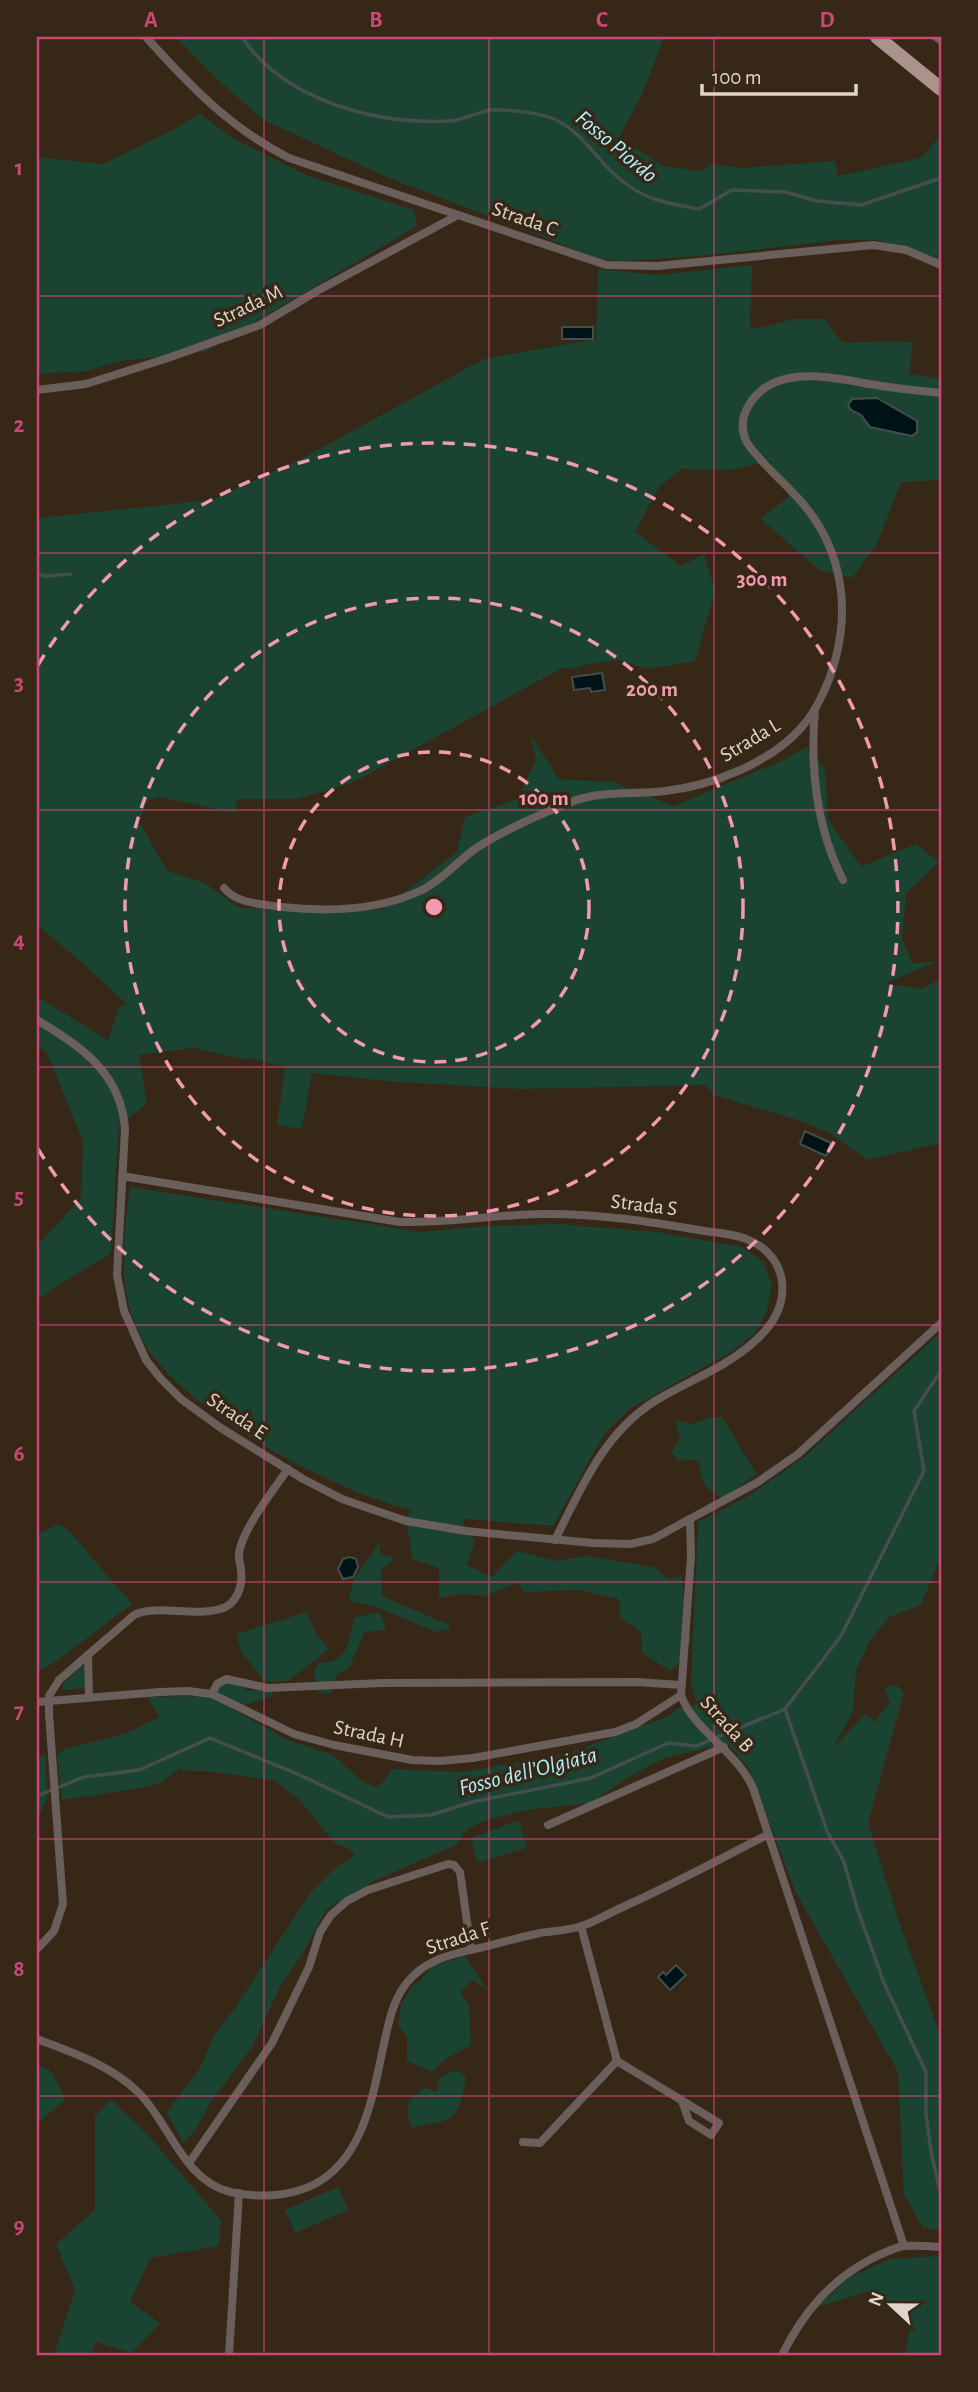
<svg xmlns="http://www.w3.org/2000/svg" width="978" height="2392" viewBox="0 0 978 2392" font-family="'Alegreya Sans',sans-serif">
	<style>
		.green { fill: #1b4332 }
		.water { fill: #001418; stroke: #434e4d; stroke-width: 2 }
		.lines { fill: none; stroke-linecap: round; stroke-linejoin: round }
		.stream { stroke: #434e4d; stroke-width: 3.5 }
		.street { stroke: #6b5f5c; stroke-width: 8 }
		.primary { stroke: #ac928d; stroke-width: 14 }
		.grid { fill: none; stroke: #ca4777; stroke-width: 2; stroke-opacity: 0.55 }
		.ring { fill: none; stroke: #f19ab0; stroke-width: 3.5; stroke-dasharray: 12 9 }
		.labels { text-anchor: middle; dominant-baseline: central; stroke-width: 7; stroke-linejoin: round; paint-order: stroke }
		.street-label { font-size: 21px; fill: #e0d5ca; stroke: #372716 }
		.water-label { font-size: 23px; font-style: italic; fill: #aef0fb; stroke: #372716 }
		.centre { fill: #f19ab0; stroke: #372716; stroke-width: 3.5 }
		.ring-label { font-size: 21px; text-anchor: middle; font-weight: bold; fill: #f19ab0; stroke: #372716; stroke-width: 7; stroke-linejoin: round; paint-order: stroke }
		.neatline { fill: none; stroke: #ca4777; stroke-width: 2.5 }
		.grid-label { font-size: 23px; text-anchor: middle; font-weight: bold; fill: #ca4777 }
	</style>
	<rect width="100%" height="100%" fill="#372716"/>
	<g class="green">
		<polygon points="176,37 664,37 642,95 619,138 664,166 701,171 713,164 741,168 835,161 838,176 921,158 941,135 941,261 877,240 839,240 700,256 620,261 597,258 384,176 262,119 215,77"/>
		<polygon points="199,113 231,137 306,175 414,210 417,226 206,351 121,361 86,371 37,374 37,157 103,164 179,127"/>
		<polygon points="752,265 750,327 759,328 794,319 824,319 843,343 897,341 913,343 909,374 941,379 941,480 901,482 877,544 852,578 819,570 760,518 789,497 770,461 729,470 681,469 659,487 635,532 681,566 704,554 715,591 695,661 649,669 617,660 579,666 576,669 562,668 354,782 297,799 238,799 234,813 160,797 147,801 139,821 167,871 205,883 238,907 290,911 383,909 457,852 465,817 518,799 536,759 530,734 559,779 612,782 674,806 784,760 807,747 825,769 828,819 861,867 916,844 939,862 906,893 902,939 912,963 936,962 886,983 920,989 941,979 941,1143 868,1160 829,1133 798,1120 714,1095 706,1085 522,1089 397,1082 312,1073 302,1129 277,1125 285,1068 248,1057 248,1060 193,1048 139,1055 147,1104 119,1125 111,1253 37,1299 37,1246 81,1198 83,1141 46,1051 37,1047 37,997 108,1040 120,1005 128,1006 87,967 37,925 37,518 212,500 303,458 484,359 596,339 598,269 657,275"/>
		<path d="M130,1187l291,45 66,-6 72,-2 98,8 85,15 21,15 9,22 -5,26 -11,22 -25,20 -100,56 -27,26 -51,92 -89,-7 -1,4 12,19 -8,23 25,12 25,-26 39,10 29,-5 69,11 14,12 13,-3 10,66 -11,20 -9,9 -29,-18 -1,-21 -20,-14 -2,-19 -40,-9 -55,2 -7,-9 -32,13 -26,-2 -20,4v-30l-27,-9 -6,-43 6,-6c-77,-18 -215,-92 -262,-158 -8,-11 -16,-30 -20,-43 -11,-36 -5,-86 0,-122z"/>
		<polygon points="941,1332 941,1556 921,1605 889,1617 871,1639 856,1670 853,1712 832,1750 866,1713 881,1726 876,1719 890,1703 885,1688 896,1685 904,1692 868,1823 897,1916 941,2037 941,2230 923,2228 904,2195 898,2072 795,1891 749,1769 727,1743 665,1758 625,1779 591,1803 527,1810 484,1821 467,1829 456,1845 374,1881 326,1910 302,1955 281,1985 252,2047 211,2102 196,2129 183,2143 167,2112 200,2068 216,2032 235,2008 311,1892 334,1869 355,1855 348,1848 336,1844 299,1799 273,1780 205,1771 186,1771 180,1768 162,1782 146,1787 62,1800 57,1755 65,1749 127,1733 159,1717 147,1697 205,1696 216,1679 233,1677 248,1691 272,1686 272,1696 232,1709 290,1741 333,1755 363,1782 378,1788 393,1769 463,1772 569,1753 669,1716 676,1709 697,1704 691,1684 698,1522 750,1495 804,1457"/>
		<path d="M712,1417h10l34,57 -33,25c-17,-9 -23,-18 -23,-37l-8,-2 -12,1 -9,-9 9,-13 -5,-19 16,4z"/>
		<polygon points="59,1524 70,1532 132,1604 58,1660 37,1672 37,1534"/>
		<polygon points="380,1542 380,1554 394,1558 381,1570 382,1596 449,1625 450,1629 436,1632 374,1606 349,1601 353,1580"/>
		<polygon points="307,1612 315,1632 329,1649 288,1681 265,1682 241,1651 236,1634"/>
		<path d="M380,1612l6,18 -21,2 -17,37 -12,6 -2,14 -5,5 -12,-2 -3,-20 4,-9c30,0 31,-20 36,-45z"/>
		<polygon points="80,1666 84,1666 85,1688 63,1690 63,1685"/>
		<polygon points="46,1754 47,1799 37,1820 37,1757"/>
		<polygon points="519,1820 527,1848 477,1863 471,1838"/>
		<polygon points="465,1956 487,1990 473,1980 460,1992 469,2006 471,2045 446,2059 432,2072 407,2061 407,2037 398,2025 401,2005 412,1986 420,1981 432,1966"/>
		<polygon points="37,2065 51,2071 65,2099 41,2121 37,2120"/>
		<path d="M456,2070l10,7c-7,45 -13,44 -55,50 -6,-24 -6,-24 14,-40l12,5 3,-15z"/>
		<polygon points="111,2100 147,2134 221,2220 219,2246 150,2258 130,2302 160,2323 132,2353 96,2342 90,2355 54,2355 75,2290 56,2244 95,2210 95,2116"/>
		<polygon points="338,2187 348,2210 295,2233 285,2210"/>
		<polygon points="941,2256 941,2355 905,2355 912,2318 873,2290 817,2307 850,2277 890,2259"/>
	</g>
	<g class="water">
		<rect x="562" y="327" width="31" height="12"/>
		<polygon points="877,398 917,421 917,432 912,436 870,427 861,415 851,410 848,405 852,399"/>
		<polygon points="602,673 605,690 591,692 590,688 574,690 572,677"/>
		<polygon points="805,1131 831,1143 826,1156 800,1144"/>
		<polygon points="350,1557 356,1559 358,1567 353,1577 343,1579 338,1569 343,1559"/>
		<polygon points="676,1965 686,1975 670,1990 658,1977 663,1972 666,1975"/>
	</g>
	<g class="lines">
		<g class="stream">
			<path d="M242,37c42,64 136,88 208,84 14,-1 27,-9 41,-11 15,-1 50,3 63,9 29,13 43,42 67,61 26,21 46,23 78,29l33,-19 53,2 32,9 44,4 80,-27"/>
			<polyline points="37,574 46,576 71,574"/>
			<polyline points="785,1709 827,1831 844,1862 857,1908 884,1983 926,2072 926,2114 931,2151 941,2196"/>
			<polyline points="37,1796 84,1777 139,1770 210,1738 300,1775 388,1817 431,1815 472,1802 591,1778 668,1743 696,1746 785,1709 841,1636 924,1471 914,1411 941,1371"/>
		</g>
		<g class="street">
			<path d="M146,37c43,48 84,91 143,121l317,107 52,1 215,-21 33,5 35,15"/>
			<polyline points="936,37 941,41"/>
			<polyline points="37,390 86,384 168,358 260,325 317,291 458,215"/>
			<path d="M815,709c-5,59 1,118 28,171"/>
			<path d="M224,888c13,16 38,16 58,19 47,5 97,4 140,-17 20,-10 36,-29 54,-42 30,-19 62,-33 95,-46 30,-12 62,-7 94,-11 46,-5 105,-28 136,-63 17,-19 29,-47 35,-71 15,-59 2,-117 -40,-161 -16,-18 -37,-34 -50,-55 -5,-12 -4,-25 3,-36 26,-44 87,-26 127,-20 22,4 43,6 65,8"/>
			<path d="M37,1020c44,26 84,53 88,109l-8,146 7,36 22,49 15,19 20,20 40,29 82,51 39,20 64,22 60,10 127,12 37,1 23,-5 105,-57 40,-28 143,-131"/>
			<path d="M122,1176l278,46c48,1 94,-7 142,-8 54,-1 110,8 163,17 15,2 32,3 46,10 17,8 28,22 31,40 3,24 -9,44 -27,60 -28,26 -67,40 -100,60 -51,32 -74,87 -100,139"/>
			<path d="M690,1519l1,37 -10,139c11,34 56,56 72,93l151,458"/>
			<polyline points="88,1655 89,1698"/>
			<polyline points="212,1694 217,1684 226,1679 268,1688 382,1683 636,1682 681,1685"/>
			<polyline points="37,1702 160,1692 188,1691 212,1694 294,1734 334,1745 412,1760 439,1761 473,1758 615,1732 636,1724 681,1695"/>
			<polyline points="548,1825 724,1747"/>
			<polyline points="581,1926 617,2061"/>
			<path d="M37,1949l17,-18 9,-27 -14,-190v-18l10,-16 75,-65c22,-11 59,2 86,-6 17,-4 23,-23 21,-39 0,-6 -3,-11 -2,-16 2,-23 35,-65 49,-85"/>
			<path d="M37,2039c36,14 74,26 102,54 31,31 44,87 91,99 27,6 58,5 83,-7 53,-27 60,-93 72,-146 5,-23 10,-45 27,-62 19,-20 46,-24 72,-30 19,-5 37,-10 56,-14 14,-2 29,-3 42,-7 15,-5 29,-14 43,-20 49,-22 95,-47 142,-71"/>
			<polyline points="523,2142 540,2143 617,2061 719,2123 711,2135 689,2121 682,2101"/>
			<polyline points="189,2163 272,2043 309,1967 320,1932 331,1915 347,1901 368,1890 448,1864 454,1865 460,1872 471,1950"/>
			<polyline points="229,2355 239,2193"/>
			<path d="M782,2355c21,-42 48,-75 91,-97 9,-4 20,-10 30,-12 12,-1 26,0 38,1"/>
		</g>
		<polyline class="primary" points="877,37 941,89"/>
	</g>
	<path class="grid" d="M264,37v2318M489,37v2318M714,37v2318M37,296h904M37,553h904M37,810h904M37,1067h904M37,1325h904M37,1582h904M37,1839h904M37,2096h904"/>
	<g class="ring">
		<circle cx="434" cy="907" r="155"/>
		<circle cx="434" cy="907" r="309"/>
		<path d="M38 665A464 464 0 1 1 38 1149"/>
	</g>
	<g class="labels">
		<g class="street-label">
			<text transform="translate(525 219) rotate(19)">Strada C</text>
			<text transform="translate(248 306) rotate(-25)">Strada M</text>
			<text transform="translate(750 740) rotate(-31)">Strada L</text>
			<text transform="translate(644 1205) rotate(7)">Strada S</text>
			<text transform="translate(237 1416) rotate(34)">Strada E</text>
			<text transform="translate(727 1724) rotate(48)">Strada B</text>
			<text transform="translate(369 1734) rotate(12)">Strada H</text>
			<text transform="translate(458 1938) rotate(-18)">Strada F</text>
		</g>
		<g class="water-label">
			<text transform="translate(616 147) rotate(40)">Fosso Piordo</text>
			<text transform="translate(528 1772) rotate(-14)">Fosso dell’Olgiata</text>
		</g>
	</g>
	<circle cx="434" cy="907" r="10" class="centre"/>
	<g class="ring-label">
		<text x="762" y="586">300 m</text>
		<text x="652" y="696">200 m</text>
		<text x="544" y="805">100 m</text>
	</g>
	<rect width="978" height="2392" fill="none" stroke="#372716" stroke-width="77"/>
	<g transform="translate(891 2305) rotate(292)" stroke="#372716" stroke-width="5" paint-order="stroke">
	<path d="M0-5L12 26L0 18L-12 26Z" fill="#e0d5ca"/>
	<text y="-10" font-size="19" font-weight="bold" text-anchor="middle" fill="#e0d5ca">N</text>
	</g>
	<path d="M702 84v10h154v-10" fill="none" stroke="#e0d5ca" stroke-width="3.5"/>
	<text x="712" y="84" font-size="21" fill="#e0d5ca" stroke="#372716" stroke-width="5" paint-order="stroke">100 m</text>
	<rect x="38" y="38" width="902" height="2316" class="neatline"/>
	<g class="grid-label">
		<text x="151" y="27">A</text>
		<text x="376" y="27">B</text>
		<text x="602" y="27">C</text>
		<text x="827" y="27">D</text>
		<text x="19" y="175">1</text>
		<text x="19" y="432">2</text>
		<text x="19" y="690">3</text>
		<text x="19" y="947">4</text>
		<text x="19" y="1204">5</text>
		<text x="19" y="1461">6</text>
		<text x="19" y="1718">7</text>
		<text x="19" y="1976">8</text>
		<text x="19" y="2233">9</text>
	</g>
</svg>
